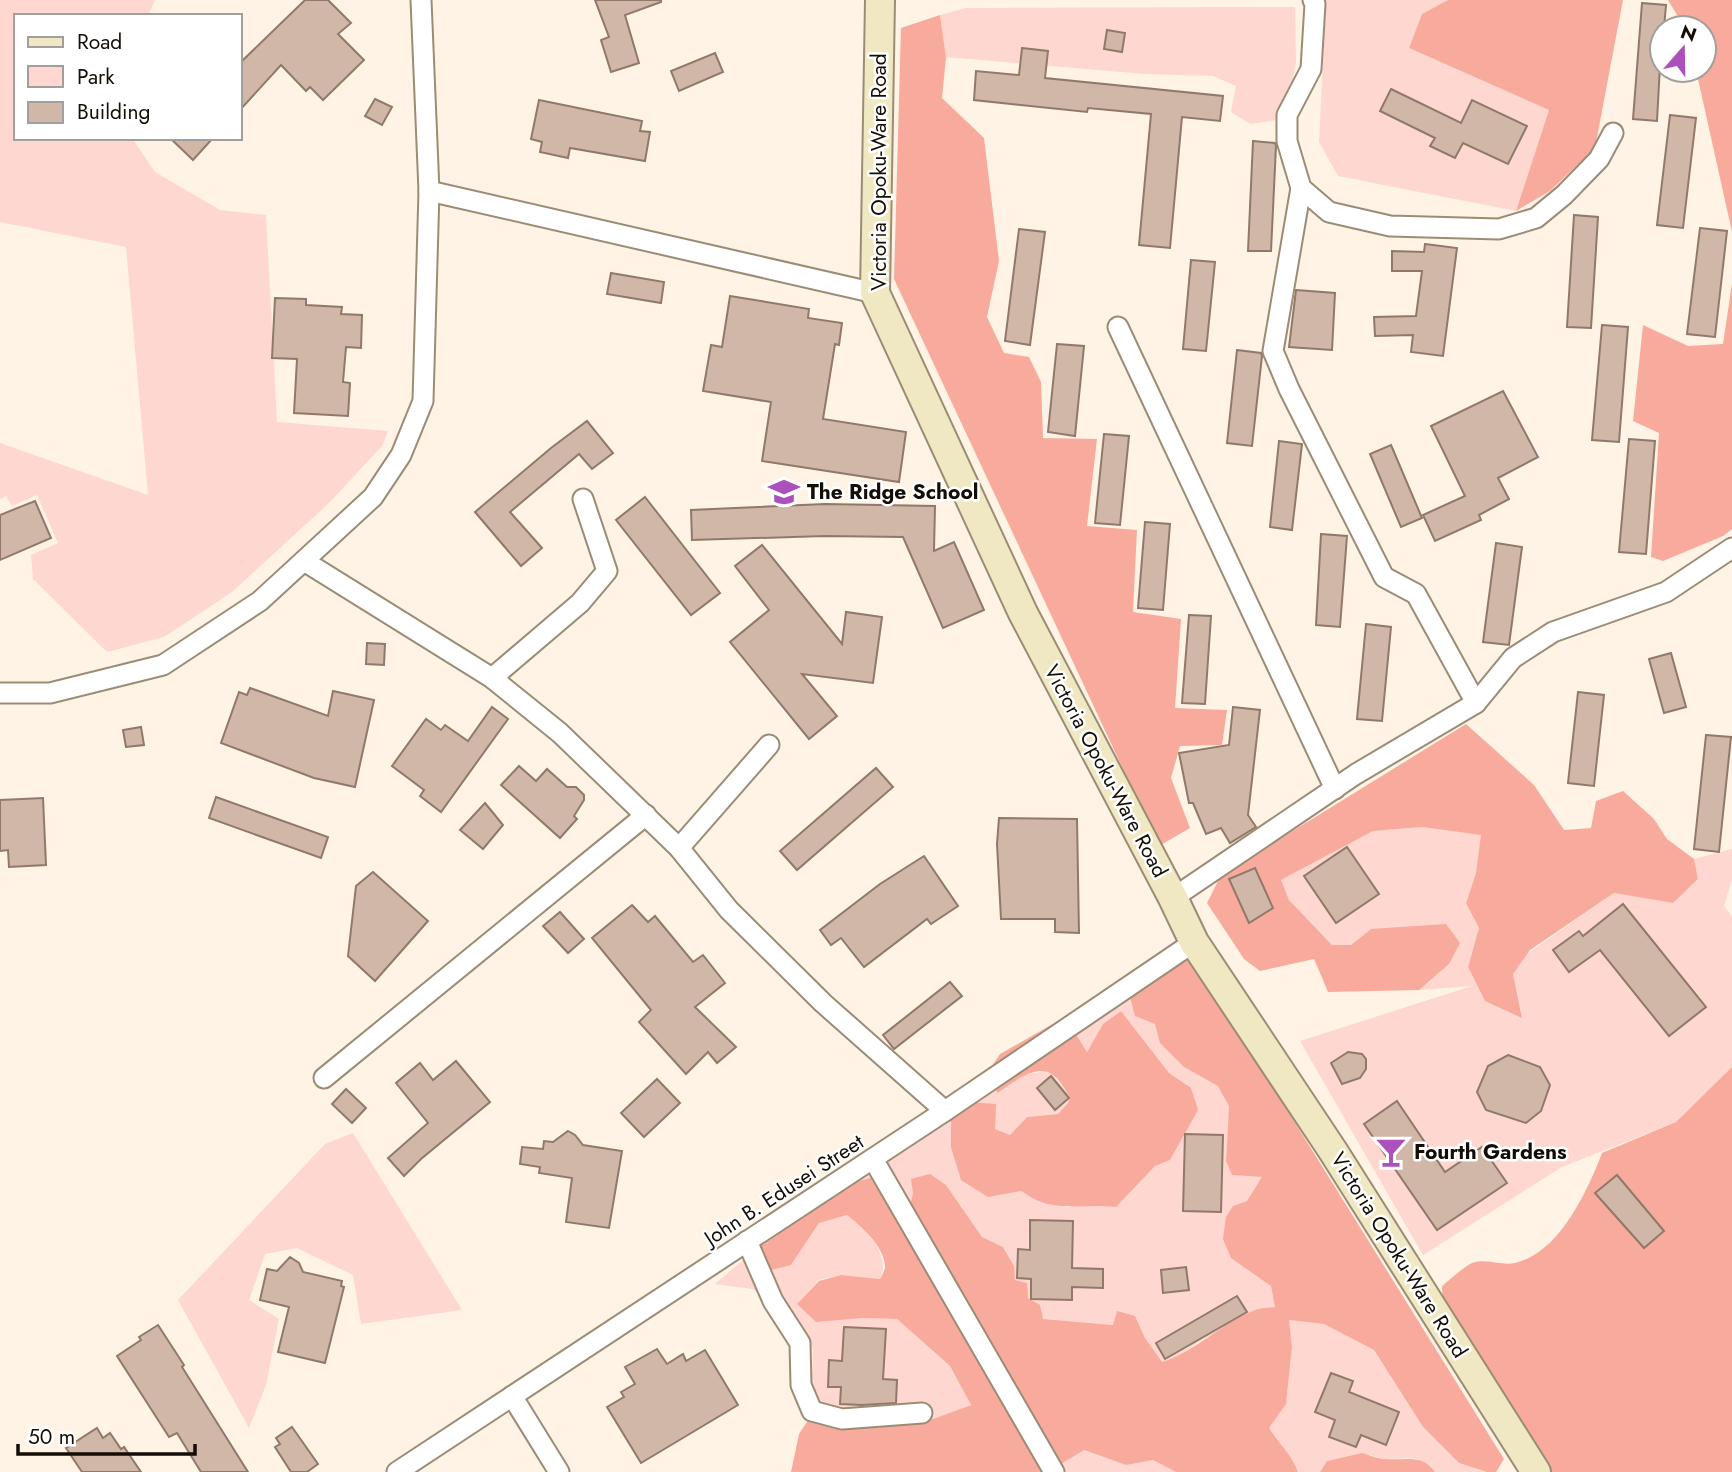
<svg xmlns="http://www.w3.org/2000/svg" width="1732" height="1472" viewBox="0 0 1732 1472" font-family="Jost,sans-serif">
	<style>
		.green { fill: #fed7d0 }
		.forest { fill: #f8aa9d }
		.building { fill: #d1b7a7; stroke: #91796a; stroke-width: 2 }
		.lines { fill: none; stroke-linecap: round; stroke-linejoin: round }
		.street-casing { stroke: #9c8c76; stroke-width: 23 }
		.secondary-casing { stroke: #9c8c76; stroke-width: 32 }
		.street { stroke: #fff; stroke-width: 19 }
		.secondary { stroke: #efe8c2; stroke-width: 28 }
		.labels { text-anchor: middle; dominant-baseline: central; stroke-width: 5; stroke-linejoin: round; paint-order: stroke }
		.street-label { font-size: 21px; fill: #130d05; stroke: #fff }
		.poi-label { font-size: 21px; font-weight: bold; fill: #130d05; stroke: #fff; text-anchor: start }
	</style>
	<rect width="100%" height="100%" fill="#fef3e4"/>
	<g class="green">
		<polygon points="0,0 155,0 148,16 16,16 16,138 132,138 155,172 220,210 266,215 277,422 388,431 382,446 328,504 232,592 164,637 107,652 33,579 31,555 58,543 37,495 12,506 6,496 0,499 0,443 148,495 126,247 0,222"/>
		<polygon points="1326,0 1448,0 1422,14 1409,48 1549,110 1516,211 1338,176 1319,142"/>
		<polygon points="1295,7 1296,62 1290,94 1277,120 1250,124 1231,112 1236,86 1213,76 1144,74 946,57 940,15 966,8"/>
		<polygon points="1422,827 1482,835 1476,873 1466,902 1479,928 1468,967 1485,1001 1522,1017 1513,974 1527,954 1614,893 1673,903 1698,879 1694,859 1732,849 1732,879 1724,906 1732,916 1732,1067 1676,1122 1562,1167 1423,1255 1300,1041 1472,986 1419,990 1449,964 1371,929 1351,945 1332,945 1289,900 1281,880 1373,831"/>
		<polygon points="1129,993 1155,1024 1184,1067 1219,1086 1229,1106 1226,1161 1232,1175 1263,1177 1247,1201 1233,1206 1271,1286 1275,1307 1203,1339 1178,1357 1161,1362 1145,1338 1135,1316 1113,1325 1042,1319 1015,1280 1010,1258 1003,1247 982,1237 946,1185 913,1193 910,1206 852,1183 951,1117 951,1147 1040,1202 1068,1207 1090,1204 1116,1206 1155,1166 1170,1160 1187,1130 1190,1088 1169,1073 1121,1011 1103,1024 1087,1052 1073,1031"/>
		<polygon points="1044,1071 1052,1074 1071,1097 1068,1103 1058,1114 1027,1117 1010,1135 995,1129 969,1102 993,1086 999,1093 1021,1076"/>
		<polygon points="353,1133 462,1310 361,1324 353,1275 297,1248 265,1254 249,1300 279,1319 266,1385 249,1428 178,1300 325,1144"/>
		<path d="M847,1215c19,15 44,38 33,64l-39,-4 -22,5 -21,23 64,15 35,1 53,47 21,39 -38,14 -73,6 -49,-9 2,-66 -21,-34 -40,-27 -37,-5 39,-33 37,14 28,-42z"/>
		<path d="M1289,1320l35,4 50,26 49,77 36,36 28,9h-52l-5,-6 -16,-8 -29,1 -23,-6 -35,8 -7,11h-22c-6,-17 -19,-28 -29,-44l17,-24 6,-57z"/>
		<polygon points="1083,1450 1126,1465 1153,1460 1176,1472 1048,1472"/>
	</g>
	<g class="forest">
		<polygon points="1448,0 1623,0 1595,148 1550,191 1516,211 1549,110 1409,48 1422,14"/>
		<polygon points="1668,0 1732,0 1732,232 1696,70 1704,70 1704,28 1685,28"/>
		<polygon points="940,15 946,57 942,98 984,138 999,261 987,317 1004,353 1029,357 1041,382 1043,438 1097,439 1087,526 1137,530 1133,612 1181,619 1175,708 1227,710 1222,745 1180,746 1171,778 1190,828 1159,846 894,279 901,28"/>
		<polygon points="1732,283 1732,529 1723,536 1663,561 1651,557 1659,433 1633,421 1643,325 1688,346 1723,344"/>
		<polygon points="1466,724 1534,785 1564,830 1591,828 1596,801 1623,791 1654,819 1667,839 1694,859 1698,879 1673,903 1614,893 1530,950 1513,974 1522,1018 1485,1001 1468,967 1479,928 1466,903 1476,873 1481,835 1422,827 1373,831 1281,880 1289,900 1332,945 1351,945 1371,929 1446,924 1460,943 1449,964 1419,990 1328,992 1314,959 1260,971 1244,959 1207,903 1218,881 1236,866"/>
		<path d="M1192,957l312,502 -8,13h-9l-28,-9 -36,-36 -49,-77 -50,-26 -35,-4 3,27 -6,57 -17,24c10,16 23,27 29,44h-122l-23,-12 -27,5 -42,-15 -36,22h-257l8,-38 12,-18 49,9 73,-6 38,-14 -21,-39 -53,-47 -35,-1 -46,4 -19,-18 22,-23 22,-6 39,4c2,-4 4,-7 5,-11 1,-20 -24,-42 -38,-53l-28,8 -28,42 -24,6 -13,-20 98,-68 22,-6 36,28 3,-12 -2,-14 19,-5 16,11 36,52 21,10 11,19 1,14 12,3 1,15 12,7 3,14 70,6 4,-14 18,5 10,22 17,24c33,-10 58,-38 91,-51 6,-3 15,-3 22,-4l-4,-21 -40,-28 -8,-19 3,-22 7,-11 14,-5 15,-24 -30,-2 -6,-14 3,-55 -11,-20 -34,-19 -24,-24 -5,-19 -20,-8 -6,-23z"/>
		<path d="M1121,1011l48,62 22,15 7,22 -28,50 -15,6 -39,41c-24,-3 -53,3 -75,-5 -7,-2 -14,-8 -20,-11l-33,6 -27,-17 -10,-33v-30l18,-15 27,2 -1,25 15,6 17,-18 31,-3 10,-11 2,-6c-5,-7 -10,-17 -17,-22 -16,-13 -42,9 -55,18l-12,-18 14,-21 65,-37 22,35 16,-28z"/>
		<path d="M1732,1067v405h-189l-100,-159 -1,-27c9,-7 20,-18 30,-23 12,-5 30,3 43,0 44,-10 72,-71 87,-110l74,-31z"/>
		<path d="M1362,1453c7,2 16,6 23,6 19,2 37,-6 50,13h-115l7,-11z"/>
	</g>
	<g class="building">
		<polygon points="305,0 328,0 351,23 338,34 364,60 323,100 310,87 306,91 281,65 240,110 240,63"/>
		<polygon points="595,0 661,0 661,2 625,15 639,63 611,72 601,40 609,37"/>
		<polygon points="1642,3 1666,5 1664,28 1662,28 1657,121 1633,119"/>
		<polygon points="1107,30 1125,33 1122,52 1104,49"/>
		<polygon points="1022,48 1048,51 1045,78 1223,96 1220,121 1182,117 1170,248 1139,245 1151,114 1088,108 1087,112 974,100 976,71 1019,75"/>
		<polygon points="715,53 723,72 679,91 671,71"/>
		<polygon points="1391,89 1461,123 1472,100 1527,126 1508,164 1463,143 1455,158 1430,146 1435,138 1380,111"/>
		<polygon points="375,99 392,107 382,125 365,116"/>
		<polygon points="539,100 642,121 640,131 650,132 645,161 570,148 568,158 540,152 542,142 531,139"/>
		<polygon points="1670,115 1696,118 1683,228 1657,225"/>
		<polygon points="170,138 213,138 193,160"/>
		<polygon points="1253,141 1275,143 1276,146 1271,251 1248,251"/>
		<polygon points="1574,215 1598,217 1591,328 1567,327"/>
		<polygon points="1700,228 1727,231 1715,337 1687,334"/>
		<polygon points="1019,229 1045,232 1030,345 1005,341"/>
		<polygon points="1425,244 1457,248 1443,356 1411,352 1413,335 1375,336 1374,317 1416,316 1422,271 1392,271 1392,251 1424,252"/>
		<polygon points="1191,260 1215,262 1206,351 1183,349"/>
		<polygon points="611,273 664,282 661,303 607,294"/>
		<polygon points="1296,290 1335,293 1332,350 1289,347"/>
		<polygon points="730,296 809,309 808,318 842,323 839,345 835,344 823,419 906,432 899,482 762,461 771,402 703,391 711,345 722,347"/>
		<polygon points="275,298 306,299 306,305 342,307 341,314 362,315 361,348 346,347 343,382 350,383 348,416 294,413 297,359 272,358"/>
		<polygon points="1602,325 1628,327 1619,442 1592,440"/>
		<polygon points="1057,344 1084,346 1075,436 1048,432"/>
		<polygon points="1237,350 1261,353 1262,356 1252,446 1227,443"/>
		<polygon points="1503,391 1538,457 1498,478 1509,499 1479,515 1481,520 1435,541 1423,515 1465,496 1431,426"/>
		<polygon points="587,421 613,453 592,469 579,454 510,512 542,548 521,566 475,512 551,448"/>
		<polygon points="1104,434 1129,436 1120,525 1095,523"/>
		<polygon points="1629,439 1655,441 1646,554 1619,552"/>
		<polygon points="1279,441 1302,444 1292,530 1270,527"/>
		<polygon points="1391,445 1422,518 1401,527 1370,454"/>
		<polygon points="645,497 720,593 691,615 616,520"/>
		<polygon points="35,501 51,538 0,560 0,515"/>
		<polygon points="825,504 935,506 934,551 954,542 984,610 943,628 903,537 825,536 692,540 691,510"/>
		<polygon points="1145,522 1170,524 1163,610 1138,608"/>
		<polygon points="1321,534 1347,536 1340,627 1316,625"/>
		<polygon points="1496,543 1522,547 1509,645 1483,642"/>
		<polygon points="762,545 842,644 846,612 882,617 873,683 802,674 837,716 809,739 730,642 769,610 735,566"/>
		<polygon points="1189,615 1211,616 1205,704 1182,703"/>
		<polygon points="1366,624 1391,627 1382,721 1357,719"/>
		<polygon points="367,643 385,644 384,665 366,664"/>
		<polygon points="1671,653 1686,707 1664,713 1649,659"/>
		<polygon points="250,688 328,716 333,691 374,700 355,787 314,778 221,743 239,692 247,695"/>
		<polygon points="1578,692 1604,695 1594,786 1568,783"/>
		<polygon points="492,707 508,719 441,812 420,796 424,790 392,766 426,719 441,730 445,725 468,741"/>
		<polygon points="1233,707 1260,710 1248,815 1256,827 1230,843 1221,828 1206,834 1193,803 1189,803 1179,753 1229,745"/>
		<polygon points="141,727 144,745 126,747 123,730"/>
		<polygon points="1706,735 1731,737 1719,852 1694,849"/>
		<polygon points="519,766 536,781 547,769 567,787 576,787 584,795 584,800 574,816 577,819 560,838 501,785"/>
		<polygon points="876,768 893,787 797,870 780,851"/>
		<polygon points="216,797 328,837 321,858 209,818"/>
		<polygon points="43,798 46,865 9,867 8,850 0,851 0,800"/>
		<polygon points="485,803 503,825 483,849 460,830"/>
		<polygon points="999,818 1077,819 1079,933 1055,932 1055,919 1001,919 997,844"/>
		<polygon points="1347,847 1379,894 1336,923 1304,876"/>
		<polygon points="924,856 958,906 931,924 927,919 864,967 841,938 831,945 820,930 880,884"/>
		<polygon points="1255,868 1273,908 1249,923 1229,879"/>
		<polygon points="373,872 428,921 375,981 348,956 356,886"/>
		<polygon points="1623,904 1706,1007 1669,1036 1600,950 1569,972 1553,950 1579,931 1583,936"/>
		<polygon points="632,905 648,922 655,916 693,962 703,955 725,983 695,1007 736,1047 717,1063 708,1052 686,1074 639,1022 651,1010 592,938"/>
		<polygon points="560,912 584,939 568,953 543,926"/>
		<polygon points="950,982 962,996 894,1049 883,1035"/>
		<polygon points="1348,1052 1362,1054 1366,1059 1366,1069 1360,1078 1342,1084 1331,1063"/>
		<polygon points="1508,1055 1540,1067 1550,1085 1541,1111 1526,1123 1486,1110 1477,1092 1488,1066"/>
		<polygon points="456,1061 490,1102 421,1159 404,1176 388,1158 428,1123 396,1083 420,1063 433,1080"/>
		<polygon points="1051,1076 1069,1098 1055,1110 1037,1088"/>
		<polygon points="657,1079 680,1103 644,1137 621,1113"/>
		<polygon points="346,1089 366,1108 352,1123 332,1104"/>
		<polygon points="1397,1101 1445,1172 1482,1147 1507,1183 1437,1230 1364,1124"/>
		<polygon points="568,1131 575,1135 583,1145 622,1151 609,1228 566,1222 572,1178 539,1173 540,1167 520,1164 522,1147 543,1149 544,1141 553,1142"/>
		<polygon points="1185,1134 1223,1135 1221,1212 1183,1211"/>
		<polygon points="1617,1175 1664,1231 1644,1248 1595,1193"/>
		<polygon points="1030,1220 1073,1221 1072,1268 1103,1269 1103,1288 1072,1287 1072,1300 1031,1299 1031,1279 1017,1278 1018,1249 1030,1250"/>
		<polygon points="290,1257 299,1263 303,1272 342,1281 341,1286 344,1287 325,1363 278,1352 289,1307 260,1300 267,1269 277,1271"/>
		<polygon points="1186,1267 1189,1290 1163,1293 1161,1270"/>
		<polygon points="1237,1296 1247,1312 1165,1359 1156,1343"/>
		<polygon points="158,1325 184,1365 182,1367 248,1472 201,1472 177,1433 169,1437 117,1356 141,1340 139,1337"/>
		<polygon points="844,1327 886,1329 883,1379 897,1380 896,1403 862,1405 840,1404 841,1387 828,1387 829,1360 842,1361"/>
		<polygon points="657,1349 667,1364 683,1354 686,1361 705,1350 738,1405 641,1463 607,1407 624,1397 621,1392 635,1384 625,1367"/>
		<polygon points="1331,1373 1353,1381 1349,1392 1399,1412 1386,1445 1361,1435 1356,1447 1329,1437 1335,1420 1315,1412"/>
		<polygon points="292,1427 318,1464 307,1472 291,1472 275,1447 280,1444 276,1438"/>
		<polygon points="97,1428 103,1438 110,1433 121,1449 124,1447 141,1472 82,1472 66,1448"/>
	</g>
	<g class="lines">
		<defs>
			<g id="street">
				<polyline points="1313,0 1315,4 1311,69 1287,115 1287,141 1301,188 1329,212 1390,226 1499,229 1536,218 1564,195 1599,159 1613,133"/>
				<polyline points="1301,188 1273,351 1289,389 1384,577 1416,594 1476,703"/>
				<polyline points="429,191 875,293"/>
				<polyline points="1118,327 1335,789"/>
				<polyline points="304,561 492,678 560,733 679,848 729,910 823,1003 945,1111"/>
				<polyline points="492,678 580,603 607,571 583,499"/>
				<polyline points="0,693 50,693 163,665 260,601 373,497 401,455 423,401 429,191 421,0"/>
				<polyline points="679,848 769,745"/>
				<polyline points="1173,898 1356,774 1476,703 1513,658 1553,632 1666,592 1732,548"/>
				<polyline points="324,1078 646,815"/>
				<polyline points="873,1159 1054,1472"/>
				<polyline points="747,1241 773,1301 800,1343 801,1385 812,1411 842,1419 922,1413"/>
				<polyline points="512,1396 559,1472"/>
				<polyline points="397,1472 945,1111 1194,942"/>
			</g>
			<polyline id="secondary" points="880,0 875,293 1023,613 1173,898 1194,942 1333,1151 1536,1472"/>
		</defs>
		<use href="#street" class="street-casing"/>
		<use href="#secondary" class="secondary-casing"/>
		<use href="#street" class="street"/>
		<use href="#secondary" class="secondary"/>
	</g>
	<defs>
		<symbol id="school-bare" viewBox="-9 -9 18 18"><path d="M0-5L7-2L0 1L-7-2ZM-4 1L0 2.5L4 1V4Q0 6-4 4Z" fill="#ac50bb" stroke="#fff" stroke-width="2.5" paint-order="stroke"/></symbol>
		<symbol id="bar-bare" viewBox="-9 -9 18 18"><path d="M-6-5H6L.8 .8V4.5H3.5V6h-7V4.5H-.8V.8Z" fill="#ac50bb" stroke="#fff" stroke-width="2.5" paint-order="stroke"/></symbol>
	</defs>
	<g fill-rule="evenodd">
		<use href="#school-bare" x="762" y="470" width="44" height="44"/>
		<use href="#bar-bare" x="1369" y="1130" width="44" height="44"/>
	</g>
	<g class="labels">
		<g class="street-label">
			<text transform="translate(879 172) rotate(-90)">Victoria Opoku-Ware Road</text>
			<text transform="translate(1106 771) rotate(62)">Victoria Opoku-Ware Road</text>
			<text transform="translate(784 1190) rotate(-33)">John B. Edusei Street</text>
			<text transform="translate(1399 1255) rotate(58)">Victoria Opoku-Ware Road</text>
		</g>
		<g class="poi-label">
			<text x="807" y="492">The Ridge School</text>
			<text x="1414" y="1152">Fourth Gardens</text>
		</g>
	</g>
	<rect x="14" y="14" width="228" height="126" fill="#ffffff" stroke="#a19e9b" stroke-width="2"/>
	<rect x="28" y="37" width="35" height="10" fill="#efe8c2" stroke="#a19e9b" stroke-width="2"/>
	<text x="77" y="49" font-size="21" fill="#130d05">Road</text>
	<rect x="28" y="66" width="35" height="21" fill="#fed7d0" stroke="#a19e9b" stroke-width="2"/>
	<text x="77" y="84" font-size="21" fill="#130d05">Park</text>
	<rect x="28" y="102" width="35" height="21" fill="#d1b7a7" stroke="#a19e9b" stroke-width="2"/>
	<text x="77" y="119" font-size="21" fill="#130d05">Building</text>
	<g transform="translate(1683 49) rotate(20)"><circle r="33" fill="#ffffff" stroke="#a19e9b" stroke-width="2"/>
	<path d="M0-5L12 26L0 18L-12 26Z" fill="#ac50bb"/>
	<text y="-10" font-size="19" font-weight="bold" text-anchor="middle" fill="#130d05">N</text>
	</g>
	<path d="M18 1444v10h177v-10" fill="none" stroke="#130d05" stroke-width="3.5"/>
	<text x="28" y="1444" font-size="21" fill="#130d05" stroke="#ffffff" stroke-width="5" paint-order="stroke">50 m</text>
</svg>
